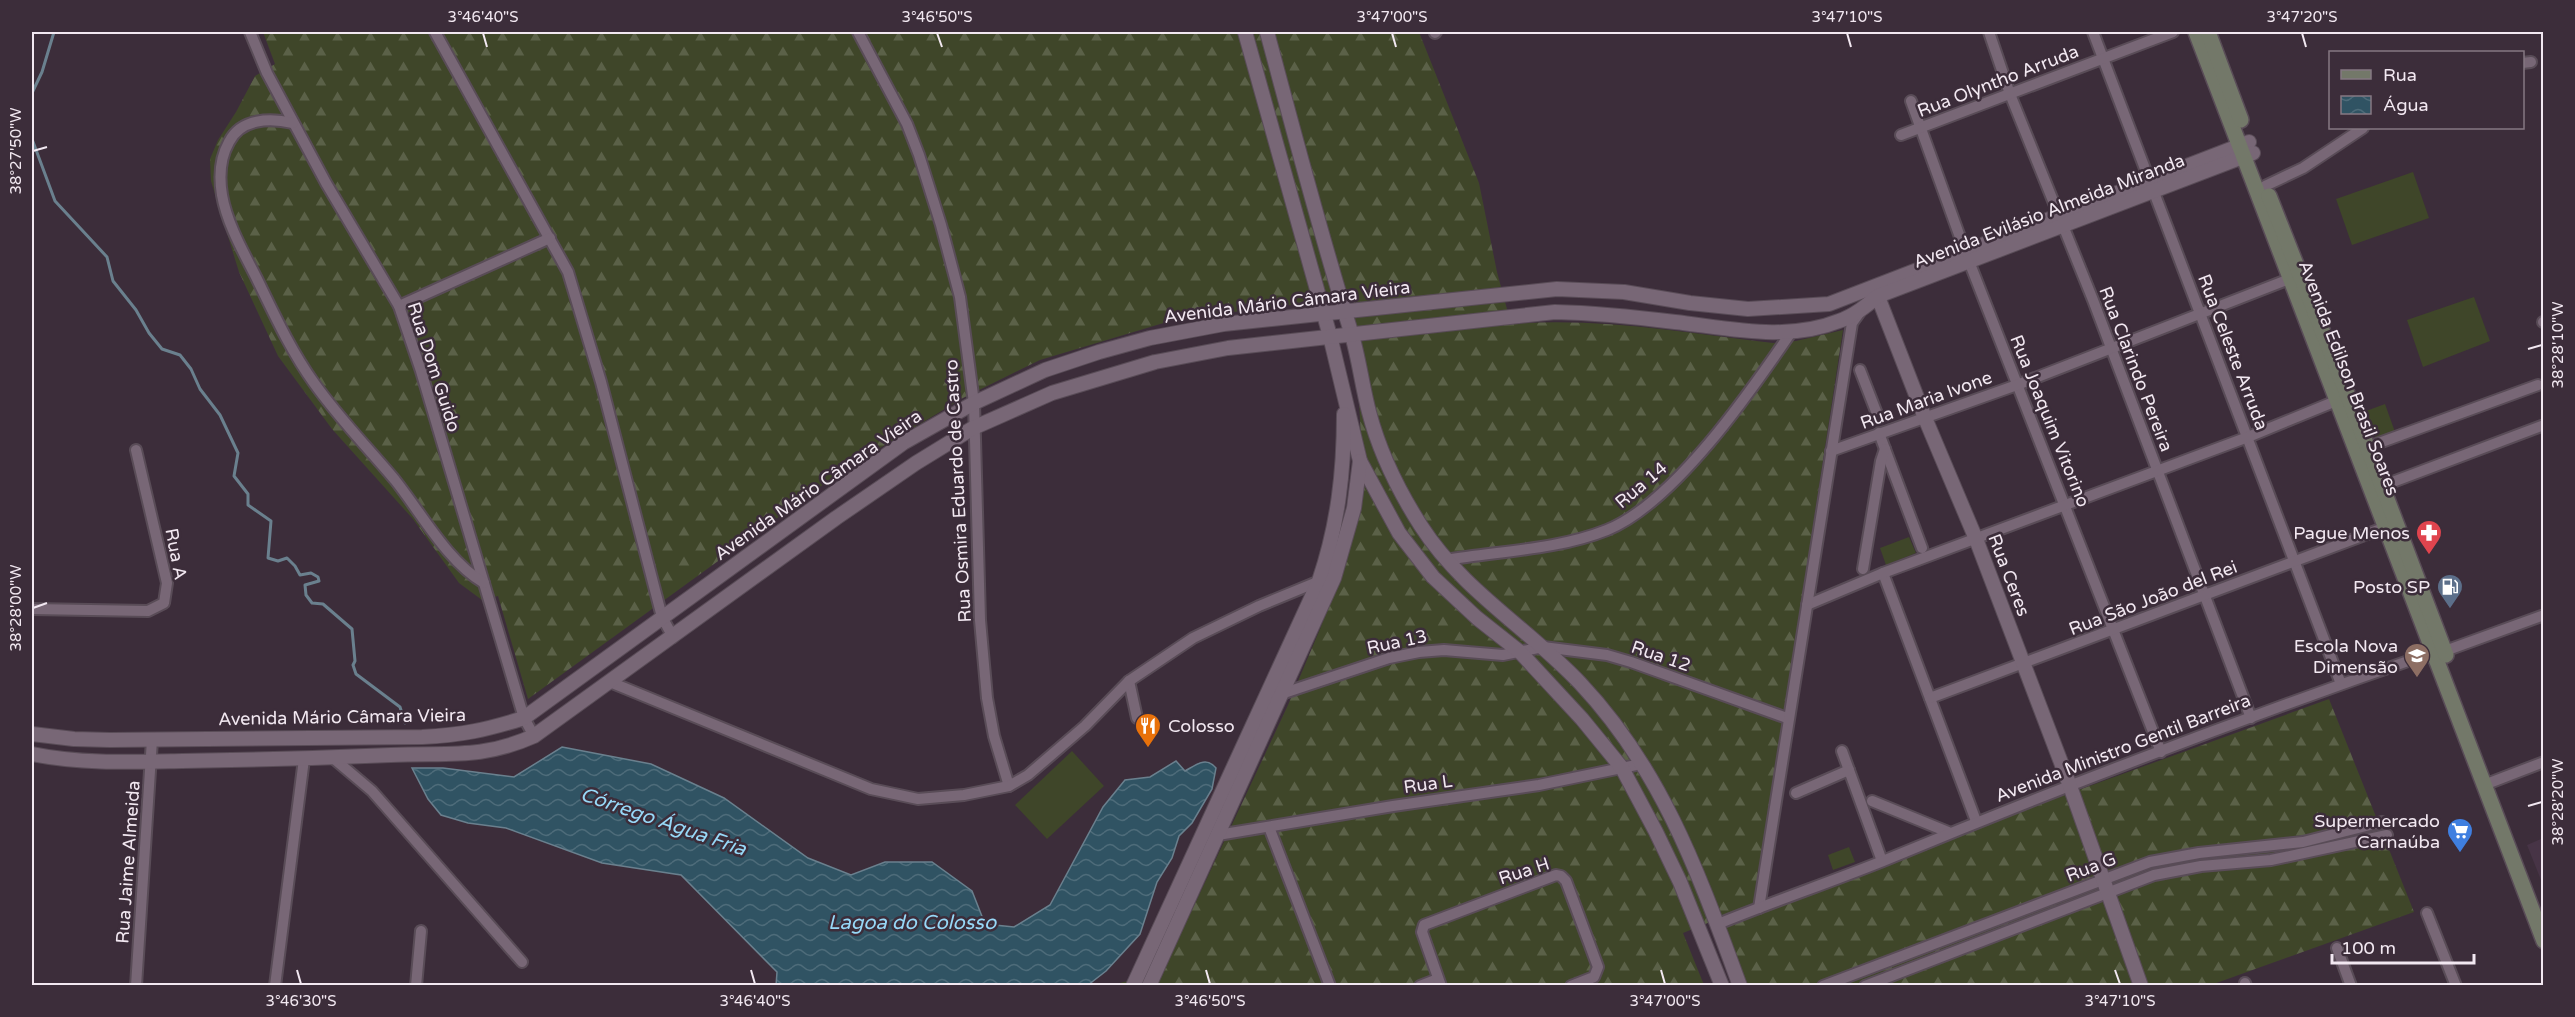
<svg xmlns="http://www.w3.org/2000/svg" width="2575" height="1017" viewBox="0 0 2575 1017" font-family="'Varela Round',sans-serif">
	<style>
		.built { fill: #473446 }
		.grass { fill: #3f4629 }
		.forest { fill: url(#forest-firs) }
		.water { fill: url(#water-waves); stroke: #6a808e; stroke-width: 1.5 }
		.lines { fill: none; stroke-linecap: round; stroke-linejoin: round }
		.stream { stroke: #6a808e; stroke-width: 3 }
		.minor-casing { stroke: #594c57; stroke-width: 14 }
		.tertiary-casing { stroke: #594c57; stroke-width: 16 }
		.secondary-casing { stroke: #594c57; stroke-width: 18 }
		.minor { stroke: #786776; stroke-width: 10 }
		.tertiary { stroke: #786776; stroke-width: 14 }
		.secondary { stroke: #737869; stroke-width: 15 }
		.ticks { fill: none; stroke: #f2e8f1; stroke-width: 2 }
		.labels { text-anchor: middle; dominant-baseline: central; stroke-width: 5; stroke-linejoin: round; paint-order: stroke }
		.street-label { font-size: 18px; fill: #f2e8f1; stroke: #3c2d3a }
		.poi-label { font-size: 18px; fill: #f2e8f1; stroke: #3c2d3a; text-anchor: end }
		.water-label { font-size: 20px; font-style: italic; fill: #97d8f7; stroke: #3c2d3a }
		.neatline { fill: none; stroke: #f2e8f1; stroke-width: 2 }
		.ticks-label { font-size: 15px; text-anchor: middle; fill: #f2e8f1 }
	</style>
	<defs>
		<pattern id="forest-firs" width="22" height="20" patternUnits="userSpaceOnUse" patternTransform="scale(1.5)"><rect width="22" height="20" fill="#3f4629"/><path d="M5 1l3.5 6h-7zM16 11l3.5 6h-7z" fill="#5b6148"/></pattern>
		<pattern id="water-waves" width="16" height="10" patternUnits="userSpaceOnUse" patternTransform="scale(1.5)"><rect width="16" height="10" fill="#305363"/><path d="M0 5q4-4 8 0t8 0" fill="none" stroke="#4e6c7a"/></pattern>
	</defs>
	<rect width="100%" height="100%" fill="#3c2d3a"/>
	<polygon class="built" points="2543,838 2543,885 2527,845"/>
	<g class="grass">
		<polygon points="2413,172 2429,218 2352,245 2336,199"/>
		<polygon points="2474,297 2490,341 2423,367 2407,320"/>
		<polygon points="2385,404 2395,432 2376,439 2366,411"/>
		<polygon points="1909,537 1916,553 1886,565 1880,548"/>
		<polygon points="1072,751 1104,786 1047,839 1015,805"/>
		<polygon points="1849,847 1855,862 1833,870 1828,855"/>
	</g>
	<g class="forest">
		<path d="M263,32h1156l60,151 18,89 14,52c88,-7 175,9 262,19l23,-2 47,-11 -88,574 -72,29 21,52h-592l51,-13 125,-267 32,-76 28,-74 15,-74 -9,-184 -177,22 -137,41 -77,38 -121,73 -314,228 -30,-103 -16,4 -23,-17 -46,-64 -81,-90 -54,-73 -39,-84 -28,-91 -1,-22 8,-19 18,-28 19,-36 20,-12z"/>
		<polygon points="2329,699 2414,912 2208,986 1744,985 1722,927 2062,796"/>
	</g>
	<path class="water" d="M562,747l89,17 73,34 84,60 43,17 34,-13h47l40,29 13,33 29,3 36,-22 53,-98 22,-27 25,-3 26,-16 9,10c11,-6 21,-15 31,-3l-4,21 -20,34 -13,13 -7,22 -15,24 -17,52 -34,37 -18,14 -312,1 1,-14 -96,-97 -79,-12 -96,-35 -38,-5 -27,-8 -13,-16 -16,-31h31l71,9z"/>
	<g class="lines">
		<g class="stream">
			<polyline points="32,93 42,72 54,32"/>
			<polyline points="32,139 55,201 107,257 113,281 136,310 149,333 162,349 180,355 191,369 200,389 220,415 238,453 234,476 248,494 248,505 271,521 268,558 278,561 287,558 295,566 300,575 311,573 318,577 319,581 305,585 306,595 312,603 323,604 352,629 355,661 353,665 356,674 400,707 405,723"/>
		</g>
		<defs>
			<g id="minor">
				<polyline points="250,32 267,73 326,183 399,306 421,371 524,718 534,736"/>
				<polyline points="435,32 568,272 601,382 662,617 673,637"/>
				<polyline points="858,32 907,124 919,155 941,225 960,297 974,403 980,620 987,698 994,736 1009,786"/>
				<polyline points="1989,32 2010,94 2093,300 2251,718"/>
				<polyline points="2093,32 2341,684"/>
				<polyline points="1435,33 1436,32"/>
				<polyline points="2522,63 2531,62"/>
				<polyline points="1911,101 1965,251 2161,752"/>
				<path d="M293,123c-23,-5 -52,-5 -64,19 -9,16 -10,35 -7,53 5,29 22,58 35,84 17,35 34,72 57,104 24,34 54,65 81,97 27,34 52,81 89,103"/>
				<polyline points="1901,135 2173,32"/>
				<polyline points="2265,186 2303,168 2363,128"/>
				<polyline points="399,306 550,238"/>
				<polyline points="2543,322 2544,322"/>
				<polyline points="1860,370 1879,419"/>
				<polyline points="1879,433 1922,548"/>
				<polyline points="2368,447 2538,385"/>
				<polyline points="1831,451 2017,385 2297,276"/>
				<polyline points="2382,486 2544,425"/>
				<path d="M1446,560c53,-9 111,-10 161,-30 67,-27 144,-139 185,-199"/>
				<polyline points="1863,569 1881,461 1885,449"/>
				<polyline points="1883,573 1976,821"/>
				<polyline points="1807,605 1883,573 2248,437 2341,399"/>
				<polyline points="32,609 148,611 164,603 167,583 136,450"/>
				<polyline points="1129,681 1137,718"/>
				<polyline points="610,682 871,789 918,799 964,795 1009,786 1028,775 1085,726 1129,681 1193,638 1259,606 1322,580"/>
				<polyline points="1284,693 1389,658 1419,652 1444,650 1503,655 1543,647 1607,655 1631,662 1787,718"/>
				<polyline points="1930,698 2386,527"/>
				<polyline points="1842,751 1882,861"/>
				<polyline points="333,758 372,791 522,962"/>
				<polyline points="2484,785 2544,762"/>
				<polyline points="1796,793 1849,770"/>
				<polyline points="1872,801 1948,832"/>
				<polyline points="1269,827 1330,986"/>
				<polyline points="1218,835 1393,806 1539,785 1641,764"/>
				<polyline points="1759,908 1852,323 1860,312"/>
				<polyline points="2427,913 2456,986"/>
				<path d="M1718,924c54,-22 110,-41 165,-63 181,-75 365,-145 551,-209l11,-1 99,-36"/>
				<polyline points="2337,948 2351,986"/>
				<polyline points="2245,983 2246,986"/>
				<polyline points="136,986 152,740"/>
				<polyline points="275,986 304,759"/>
				<polyline points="416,986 421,931"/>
				<polyline points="1420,986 1438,979"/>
				<polyline points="1441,986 1422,932 1424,925 1556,875 1561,876 1566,881 1598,967 1594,977 1571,986"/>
				<polyline points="1823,986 2150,862 2199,853 2303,842 2382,822"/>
				<polyline points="1865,986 2154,875 2201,866 2271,860 2387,835"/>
			</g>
			<g id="tertiary">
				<polyline points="1245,32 1330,336 1360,461 1399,533 1433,577 1477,618 1520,652 1582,719 1622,768 1656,832 1680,882 1722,986"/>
				<path d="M1267,32c27,100 53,201 84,300 8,26 11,54 18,80 11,42 29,78 52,114 41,64 108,103 159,157 83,88 119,192 160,303"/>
				<polyline points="1878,287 1880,302 1925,418 1976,539 2070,786 2141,986"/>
				<path d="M32,734l42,5 36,1 312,-3c40,-2 64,-7 102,-19l379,-275 71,-40 71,-33 54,-18 51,-14 74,-14 333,-35 67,3 66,11 58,6 81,-5 420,-162"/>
				<path d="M32,754c49,10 100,8 150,7 70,-1 139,-3 209,-6 56,-3 89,5 143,-19l302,-218 80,-55 57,-35 79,-35 103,-31 73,-14 327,-36c40,1 80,5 120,10 53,6 112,20 164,-1 15,-5 27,-15 39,-25l375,-143"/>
				<path d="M1133,986l186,-405c19,-56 25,-109 25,-167"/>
				<polyline points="1149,986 1334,578 1354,508 1360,461"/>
			</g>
			<g id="secondary">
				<polyline points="2196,32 2544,941"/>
				<polyline points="2208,32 2241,120"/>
				<polyline points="2269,196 2348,396 2446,655"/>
			</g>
		</defs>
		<use href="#minor" class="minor-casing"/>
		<use href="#tertiary" class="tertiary-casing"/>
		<use href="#secondary" class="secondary-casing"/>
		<use href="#minor" class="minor"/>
		<use href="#tertiary" class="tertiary"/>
		<use href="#secondary" class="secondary"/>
	</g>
	<path class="ticks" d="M483,33l4,14M937,33l5,14M1392,33l4,14M1847,33l4,14M2302,33l4,14M33,151l14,-4M2528,349l14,-4M33,608l14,-5M2528,806l14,-4M297,970l4,14M751,970l4,14M1206,970l4,14M1661,970l4,14M2115,970l5,14"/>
	<defs>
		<symbol id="pharmacy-pin" viewBox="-11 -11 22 30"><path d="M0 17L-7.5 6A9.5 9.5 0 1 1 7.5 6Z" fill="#e0444e" stroke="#3c2d3a"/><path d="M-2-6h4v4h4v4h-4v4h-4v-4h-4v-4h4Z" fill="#fff"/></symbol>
		<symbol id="fuel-pin" viewBox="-11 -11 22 30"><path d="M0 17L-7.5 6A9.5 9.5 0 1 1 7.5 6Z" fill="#5c6f8a" stroke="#3c2d3a"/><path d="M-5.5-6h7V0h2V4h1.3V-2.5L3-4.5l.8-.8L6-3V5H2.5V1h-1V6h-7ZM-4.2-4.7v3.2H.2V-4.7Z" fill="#fff"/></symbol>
		<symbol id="school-pin" viewBox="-11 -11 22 30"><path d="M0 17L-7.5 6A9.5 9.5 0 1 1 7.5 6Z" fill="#8d6e63" stroke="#3c2d3a"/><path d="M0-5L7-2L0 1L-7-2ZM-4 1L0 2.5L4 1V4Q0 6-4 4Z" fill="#fff"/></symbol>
		<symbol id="restaurant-pin" viewBox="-11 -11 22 30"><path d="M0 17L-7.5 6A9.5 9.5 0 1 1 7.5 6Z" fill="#e8710a" stroke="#3c2d3a"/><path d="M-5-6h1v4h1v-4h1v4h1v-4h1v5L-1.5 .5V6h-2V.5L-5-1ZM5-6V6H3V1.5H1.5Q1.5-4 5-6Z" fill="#fff"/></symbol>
		<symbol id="supermarket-pin" viewBox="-11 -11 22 30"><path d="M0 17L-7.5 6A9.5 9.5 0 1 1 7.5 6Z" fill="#3f7fe0" stroke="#3c2d3a"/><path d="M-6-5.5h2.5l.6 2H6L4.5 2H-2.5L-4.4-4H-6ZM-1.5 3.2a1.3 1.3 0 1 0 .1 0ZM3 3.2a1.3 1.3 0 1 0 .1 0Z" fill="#fff"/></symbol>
	</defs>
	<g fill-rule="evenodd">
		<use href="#pharmacy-pin" x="2414" y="518" width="30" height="40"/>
		<use href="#fuel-pin" x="2435" y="572" width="30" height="40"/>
		<use href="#school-pin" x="2402" y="641" width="30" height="40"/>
		<use href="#restaurant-pin" x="1133" y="711" width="30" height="40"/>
		<use href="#supermarket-pin" x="2445" y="816" width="30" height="40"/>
	</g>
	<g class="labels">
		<g class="street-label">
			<text transform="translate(1998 81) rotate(-21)">Rua Olyntho Arruda</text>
			<text transform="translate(2049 211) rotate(-21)">Avenida Evilásio Almeida Miranda</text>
			<text transform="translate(1287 302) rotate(-7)">Avenida Mário Câmara Vieira</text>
			<text transform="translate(2233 352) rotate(69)">Rua Celeste Arruda</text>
			<text transform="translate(434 367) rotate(72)">Rua Dom Guido</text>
			<text transform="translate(2136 369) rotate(69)">Rua Clarindo Pereira</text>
			<text transform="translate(2349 378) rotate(69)">Avenida Edilson Brasil Soares</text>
			<text transform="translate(1926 400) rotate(-20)">Rua Maria Ivone</text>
			<text transform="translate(2050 421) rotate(68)">Rua Joaquim Vitorino</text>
			<text transform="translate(818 485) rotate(-35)">Avenida Mário Câmara Vieira</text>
			<text transform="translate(1641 485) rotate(-40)">Rua 14</text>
			<text transform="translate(958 491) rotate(-93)">Rua Osmira Eduardo de Castro</text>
			<text transform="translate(176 554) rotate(79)">Rua A</text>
			<text transform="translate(2009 575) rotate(69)">Rua Ceres</text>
			<text transform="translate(2153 598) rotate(-21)">Rua São João del Rei</text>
			<text transform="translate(1397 642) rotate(-12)">Rua 13</text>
			<text transform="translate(1661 656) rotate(19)">Rua 12</text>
			<text transform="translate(342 717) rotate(-1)">Avenida Mário Câmara Vieira</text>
			<text transform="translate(2123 748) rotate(-21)">Avenida Ministro Gentil Barreira</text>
			<text transform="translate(1428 784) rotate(-8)">Rua L</text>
			<text transform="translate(128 862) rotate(-86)">Rua Jaime Almeida</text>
			<text transform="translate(2091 867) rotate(-21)">Rua G</text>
			<text transform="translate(1524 871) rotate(-18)">Rua H</text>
		</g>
		<g class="poi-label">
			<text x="2410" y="533">Pague Menos</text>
			<text x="2430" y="587">Posto SP</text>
			<text x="2398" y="646">Escola Nova<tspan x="2398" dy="21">Dimensão</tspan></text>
			<text x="1168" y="726" text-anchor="start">Colosso</text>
			<text x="2440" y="821">Supermercado<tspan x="2440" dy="21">Carnaúba</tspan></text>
		</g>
		<g class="water-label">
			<text transform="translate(663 822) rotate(19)">Córrego Água Fria</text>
			<text x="912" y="923">Lagoa do Colosso</text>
		</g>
	</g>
	<rect width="2575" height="1017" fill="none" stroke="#3c2d3a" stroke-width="66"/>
	<rect x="2329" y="51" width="195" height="78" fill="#3c2d3a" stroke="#857883" stroke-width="1.5"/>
	<rect x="2341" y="70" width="30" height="9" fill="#737869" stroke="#857883" stroke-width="1.5"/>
	<text x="2383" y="81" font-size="18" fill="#f2e8f1">Rua</text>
	<rect x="2341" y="96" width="30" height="18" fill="url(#water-waves)" stroke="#857883" stroke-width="1.5"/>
	<text x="2383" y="111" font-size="18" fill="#f2e8f1">Água</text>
	<path d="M2332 954v9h142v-9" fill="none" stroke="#f2e8f1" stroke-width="3"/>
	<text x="2341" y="954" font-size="18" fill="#f2e8f1" stroke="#3c2d3a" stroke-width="4.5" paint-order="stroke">100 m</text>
	<rect x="33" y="33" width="2509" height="951" class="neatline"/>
	<g class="ticks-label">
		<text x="483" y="22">3°46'40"S</text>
		<text x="937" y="22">3°46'50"S</text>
		<text x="1392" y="22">3°47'00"S</text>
		<text x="1847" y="22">3°47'10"S</text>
		<text x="2302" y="22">3°47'20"S</text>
		<text transform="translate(16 151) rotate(-90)" y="5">38°27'50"W</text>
		<text transform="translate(2558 345) rotate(-90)" y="5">38°28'10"W</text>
		<text transform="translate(16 608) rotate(-90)" y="5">38°28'00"W</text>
		<text transform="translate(2558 802) rotate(-90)" y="5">38°28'20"W</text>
		<text x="301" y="1006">3°46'30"S</text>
		<text x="755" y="1006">3°46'40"S</text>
		<text x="1210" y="1006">3°46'50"S</text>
		<text x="1665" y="1006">3°47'00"S</text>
		<text x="2120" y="1006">3°47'10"S</text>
	</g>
</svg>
